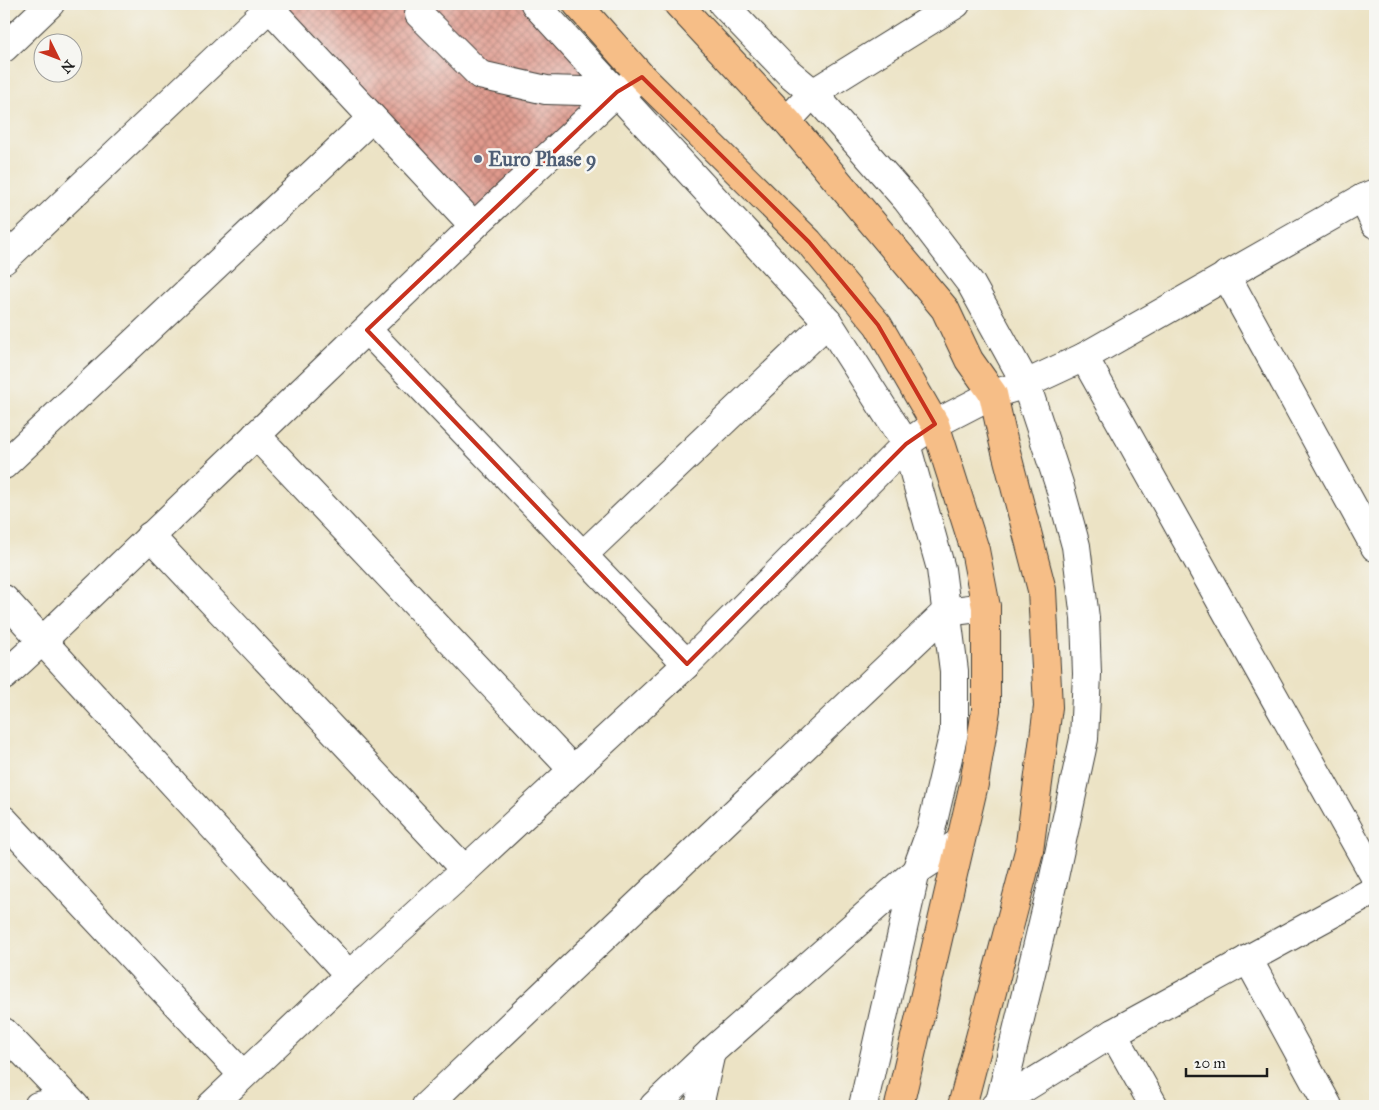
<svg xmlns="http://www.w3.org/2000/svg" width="1379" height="1110" viewBox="0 0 1379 1110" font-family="'IM FELL Great Primer',serif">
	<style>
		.building { fill: url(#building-cross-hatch) }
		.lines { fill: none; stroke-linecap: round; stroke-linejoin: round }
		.minor-casing { stroke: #3b3a35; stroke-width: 30 }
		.primary-casing { stroke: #3b3a35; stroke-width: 30 }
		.minor { stroke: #fff; stroke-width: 28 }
		.primary { stroke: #f6be87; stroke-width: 28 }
		.marked { fill: none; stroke: #c8321e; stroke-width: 4; stroke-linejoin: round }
		.service-dot { fill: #5c6f8a; stroke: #f6f6f2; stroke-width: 2 }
		.labels { text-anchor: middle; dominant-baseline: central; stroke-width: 5; stroke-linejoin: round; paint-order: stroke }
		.service-label { font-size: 20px; font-weight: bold; fill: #4e5e75; stroke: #f6f6f2; text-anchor: start }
	</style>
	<defs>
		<pattern id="building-cross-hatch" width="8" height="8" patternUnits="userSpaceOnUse" patternTransform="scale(1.25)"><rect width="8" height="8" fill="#e09a8d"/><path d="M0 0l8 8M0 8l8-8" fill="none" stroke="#b57d72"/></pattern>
	</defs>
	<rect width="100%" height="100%" fill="#f6f6f2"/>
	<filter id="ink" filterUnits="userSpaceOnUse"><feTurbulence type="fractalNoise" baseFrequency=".02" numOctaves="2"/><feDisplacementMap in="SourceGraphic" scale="10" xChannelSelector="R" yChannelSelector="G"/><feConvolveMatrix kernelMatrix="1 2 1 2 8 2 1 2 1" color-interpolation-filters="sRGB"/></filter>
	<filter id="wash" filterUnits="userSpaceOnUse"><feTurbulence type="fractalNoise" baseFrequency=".0096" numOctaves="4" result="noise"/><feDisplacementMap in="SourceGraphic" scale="20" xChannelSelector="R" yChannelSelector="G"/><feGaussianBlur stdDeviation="1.12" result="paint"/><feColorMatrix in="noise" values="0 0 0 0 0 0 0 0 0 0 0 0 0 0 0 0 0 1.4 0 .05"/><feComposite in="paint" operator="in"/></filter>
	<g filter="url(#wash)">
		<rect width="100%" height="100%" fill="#ece3c5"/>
		<g id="blocks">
			<polygon class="building" points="265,4 535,4 617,92 474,226"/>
		</g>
	</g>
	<g filter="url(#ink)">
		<use href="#blocks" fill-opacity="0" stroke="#3b3a35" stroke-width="1"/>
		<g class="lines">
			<defs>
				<g id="minor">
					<polyline points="266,4 474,226"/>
					<polyline points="535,4 828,322 906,444 941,569 954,671 954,732 931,830 916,871 863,1106"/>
					<polyline points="723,4 788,72 813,93 906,199 971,284 1026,384 1059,484 1076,546 1085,618 1087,674 1084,739 1054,877 999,1106"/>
					<polyline points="419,14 480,75 546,90 617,92"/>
					<polyline points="4,48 50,4"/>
					<polyline points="787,121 813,93 956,4"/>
					<polyline points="1363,198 1375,224"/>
					<polyline points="4,260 270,7"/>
					<polyline points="1226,275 1375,547"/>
					<polyline points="367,330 687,664"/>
					<polyline points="1084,357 1375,877"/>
					<polyline points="256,435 573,770"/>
					<polyline points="4,465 372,118"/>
					<polyline points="150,536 465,870"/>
					<polyline points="583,555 828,322"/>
					<polyline points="4,599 349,975"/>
					<polyline points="4,676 42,641 474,226 617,92 633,83"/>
					<polyline points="4,820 243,1075"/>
					<polyline points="1248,959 1328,1106"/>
					<polyline points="4,1032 75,1106"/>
					<polyline points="1113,1033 1154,1106"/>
					<polyline points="38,1106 67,1100"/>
					<polyline points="211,1106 349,975 465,870 687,664 906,444 935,424 993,394 1026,384 1084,357 1363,198 1375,193"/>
					<polyline points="426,1106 946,612 986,607"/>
					<polyline points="654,1106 711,1052 916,871 960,842"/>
					<polyline points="699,1106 711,1052"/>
					<polyline points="995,1106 1113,1033 1375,890"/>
				</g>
				<g id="primary">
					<polyline points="577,4 642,77 809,242 878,325 935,424 975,550 986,607 986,710 974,784 899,1106"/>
					<polyline points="678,4 787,121 945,309 969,360 993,394 1004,444 1042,590 1048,707 1029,851 962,1106"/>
				</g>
			</defs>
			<use href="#minor" class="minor-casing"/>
			<use href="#primary" class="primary-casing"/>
			<use href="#minor" class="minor"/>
			<use href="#primary" class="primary"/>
		</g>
	</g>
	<path class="marked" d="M642,77l167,165 69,83 57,99 -29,20 -219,220 -320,-334 250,-238z"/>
	<circle class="service-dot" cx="478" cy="159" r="5"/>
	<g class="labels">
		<g class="service-label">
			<text x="488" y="159">Euro Phase 9</text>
		</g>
	</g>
	<rect width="1379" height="1110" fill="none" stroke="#f6f6f2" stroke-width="20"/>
	<g transform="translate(58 58) rotate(132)"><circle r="24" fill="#f6f6f2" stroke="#9f9f9c"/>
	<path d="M0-4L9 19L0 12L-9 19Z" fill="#c8321e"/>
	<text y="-8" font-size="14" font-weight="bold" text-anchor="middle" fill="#1c1c1c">N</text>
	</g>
	<path d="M1186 1068v8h81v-8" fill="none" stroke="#1c1c1c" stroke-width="2.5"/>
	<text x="1194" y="1068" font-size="15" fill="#1c1c1c" stroke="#f6f6f2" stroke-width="4" paint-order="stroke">20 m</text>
</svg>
